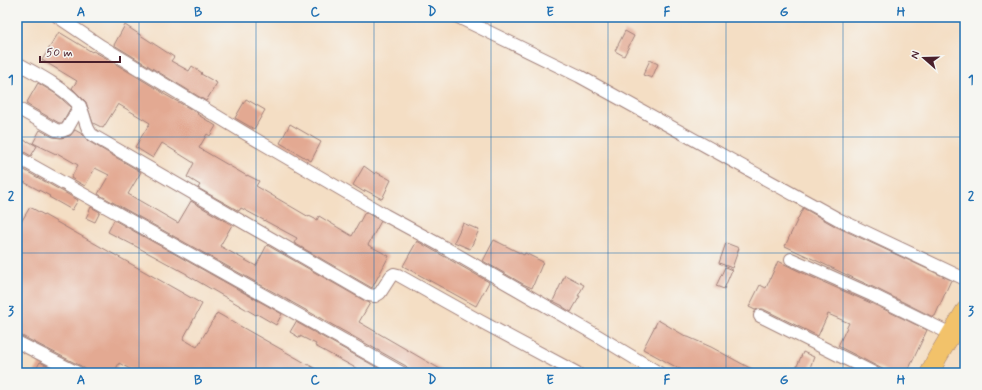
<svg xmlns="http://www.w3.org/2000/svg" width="982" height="390" viewBox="0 0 982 390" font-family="Mynerve,sans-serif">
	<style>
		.building { fill: #e3a992 }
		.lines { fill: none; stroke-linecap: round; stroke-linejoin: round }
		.street-casing { stroke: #9f7e78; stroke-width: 14 }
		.primary-casing { stroke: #9f7e78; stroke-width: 20 }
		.street { stroke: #fff; stroke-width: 12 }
		.primary { stroke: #f2c26a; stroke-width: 19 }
		.grid { fill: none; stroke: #1f6fb2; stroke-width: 1; stroke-opacity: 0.55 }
		.neatline { fill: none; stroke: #1f6fb2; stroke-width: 1.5 }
		.grid-label { font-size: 13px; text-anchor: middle; font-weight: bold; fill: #1f6fb2 }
	</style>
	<rect width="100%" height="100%" fill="#f6f6f2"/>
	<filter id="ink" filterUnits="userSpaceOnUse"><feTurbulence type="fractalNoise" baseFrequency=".025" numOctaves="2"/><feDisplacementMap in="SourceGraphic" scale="8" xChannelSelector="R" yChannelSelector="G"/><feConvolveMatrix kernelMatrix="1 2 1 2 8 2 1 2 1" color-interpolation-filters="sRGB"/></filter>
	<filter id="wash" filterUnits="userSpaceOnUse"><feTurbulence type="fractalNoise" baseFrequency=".012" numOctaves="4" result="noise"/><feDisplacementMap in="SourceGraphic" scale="16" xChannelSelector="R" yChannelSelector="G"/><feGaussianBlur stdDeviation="0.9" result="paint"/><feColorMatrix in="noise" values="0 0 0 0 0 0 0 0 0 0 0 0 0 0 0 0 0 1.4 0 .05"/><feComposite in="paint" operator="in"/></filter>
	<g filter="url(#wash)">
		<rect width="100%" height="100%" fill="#f4dec4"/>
		<g id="blocks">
			<g class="building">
				<polygon points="125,25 174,57 171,61 189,71 192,66 202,73 201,74 217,83 206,101 114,45"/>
				<polygon points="625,31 634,36 624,56 615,51"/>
				<polygon points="59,32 92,52 93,51 106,58 162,92 162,93 198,113 197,114 216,126 210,136 207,134 199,148 247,176 247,175 259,181 256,186 309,217 309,216 317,220 319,216 352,236 365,212 381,221 368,245 389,256 372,288 294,243 297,238 243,209 241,208 239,211 198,188 200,185 187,177 194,163 162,143 153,158 135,147 150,123 135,114 118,104 103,128 93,123 86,102 72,88 77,81 42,60"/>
				<polygon points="650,60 658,64 652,78 643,75"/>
				<polygon points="38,83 56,94 71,107 62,123 59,123 26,104"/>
				<polygon points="246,99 265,110 254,129 235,118"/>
				<polygon points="290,124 321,142 311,161 280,143"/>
				<polygon points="40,130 53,137 61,138 70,136 75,130 82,134 88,141 141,172 128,194 178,223 191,201 232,225 220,246 236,255 256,266 267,245 365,301 370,303 359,322 447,373 409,373 409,370 406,366 98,194 109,175 95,168 85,186 71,178 78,165 57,153 56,154 33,143"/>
				<polygon points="17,135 27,142 28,141 37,146 31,156 21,150 17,150"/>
				<polygon points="17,166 78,200 72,210 49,197 50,196 18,179 17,181"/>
				<polygon points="364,166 375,174 376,172 391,180 382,199 365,190 364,192 353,185"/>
				<polygon points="30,207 202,304 183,339 197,347 217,313 323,373 137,373 119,363 114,373 91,373 81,366 20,335 17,335 17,229"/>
				<polygon points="91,207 100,212 95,222 86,218"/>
				<polygon points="803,208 835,226 951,280 935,316 934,316 933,317 875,288 785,246"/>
				<polygon points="114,220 282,314 276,325 257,314 256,315 187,275 187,274 139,248 108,232"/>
				<polygon points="463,223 479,230 470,249 454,242"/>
				<polygon points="494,240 524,255 525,253 543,262 532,288 523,284 483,261"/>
				<polygon points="417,241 489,282 476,306 403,266"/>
				<polygon points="726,243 739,248 732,268 719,263"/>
				<polygon points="778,261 805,274 873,304 927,330 907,373 890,373 865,360 838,346 849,323 828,314 818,336 763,309 759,309 755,310 749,307 760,285 766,288"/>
				<polygon points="725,267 732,270 724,289 716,286"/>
				<polygon points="565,275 584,285 578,296 580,296 571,312 563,307 563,306 553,301"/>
				<polygon points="658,320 687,337 688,337 711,347 759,373 687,373 643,349"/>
				<polygon points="296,322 387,373 365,373 315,346 316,344 300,336 300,338 290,332"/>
				<polygon points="803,352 814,357 808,373 794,373"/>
				<polygon points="40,362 61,373 34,373"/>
			</g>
		</g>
	</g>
	<g filter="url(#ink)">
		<use href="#blocks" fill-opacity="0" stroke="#9f7e78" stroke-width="1"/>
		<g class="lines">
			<defs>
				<g id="street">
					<polyline points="58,17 101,46 243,132 385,215 442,246 598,336 659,373"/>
					<polyline points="458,17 579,76 838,219 965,279"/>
					<path d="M17,63c18,10 52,27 63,44 6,10 4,19 12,28l277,160 6,1 5,-3 11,-17 3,-2 4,1 82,46 97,52"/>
					<polyline points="17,108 56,130 62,131 67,129 80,106"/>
					<polyline points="17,157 402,373"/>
					<polyline points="791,259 872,295 951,334"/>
					<polyline points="760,316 874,373"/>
					<polyline points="17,342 78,373"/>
				</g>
				<polyline id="primary" points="930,373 937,358 965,311"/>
			</defs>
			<use href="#street" class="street-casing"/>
			<use href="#primary" class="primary-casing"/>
			<use href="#street" class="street"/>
			<use href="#primary" class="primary"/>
		</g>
	</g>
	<path class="grid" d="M139,17v356M256,17v356M374,17v356M491,17v356M608,17v356M726,17v356M843,17v356M17,137h948M17,253h948"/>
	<rect width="982" height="390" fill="none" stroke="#f6f6f2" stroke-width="44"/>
	<g transform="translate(924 58) rotate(290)" stroke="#f6f6f2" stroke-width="3" paint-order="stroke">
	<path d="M0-3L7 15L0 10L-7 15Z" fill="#4a1f2b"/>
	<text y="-6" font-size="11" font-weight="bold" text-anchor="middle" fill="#4a1f2b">N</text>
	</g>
	<path d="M40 56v6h80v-6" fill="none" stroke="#4a1f2b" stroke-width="2"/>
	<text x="46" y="56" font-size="12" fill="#4a1f2b" stroke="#f6f6f2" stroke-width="3" paint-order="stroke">50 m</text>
	<rect x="22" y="22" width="938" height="346" class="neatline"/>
	<g class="grid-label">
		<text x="81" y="16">A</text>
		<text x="198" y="16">B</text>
		<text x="315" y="16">C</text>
		<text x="432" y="16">D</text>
		<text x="550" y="16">E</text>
		<text x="667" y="16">F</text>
		<text x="784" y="16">G</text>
		<text x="901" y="16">H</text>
		<text x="11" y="84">1</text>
		<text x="971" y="84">1</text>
		<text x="11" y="200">2</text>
		<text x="971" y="200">2</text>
		<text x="11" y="315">3</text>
		<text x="971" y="315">3</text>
		<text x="81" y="384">A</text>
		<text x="198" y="384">B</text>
		<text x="315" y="384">C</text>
		<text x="432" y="384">D</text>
		<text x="550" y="384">E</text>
		<text x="667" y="384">F</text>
		<text x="784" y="384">G</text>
		<text x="901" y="384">H</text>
	</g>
</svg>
